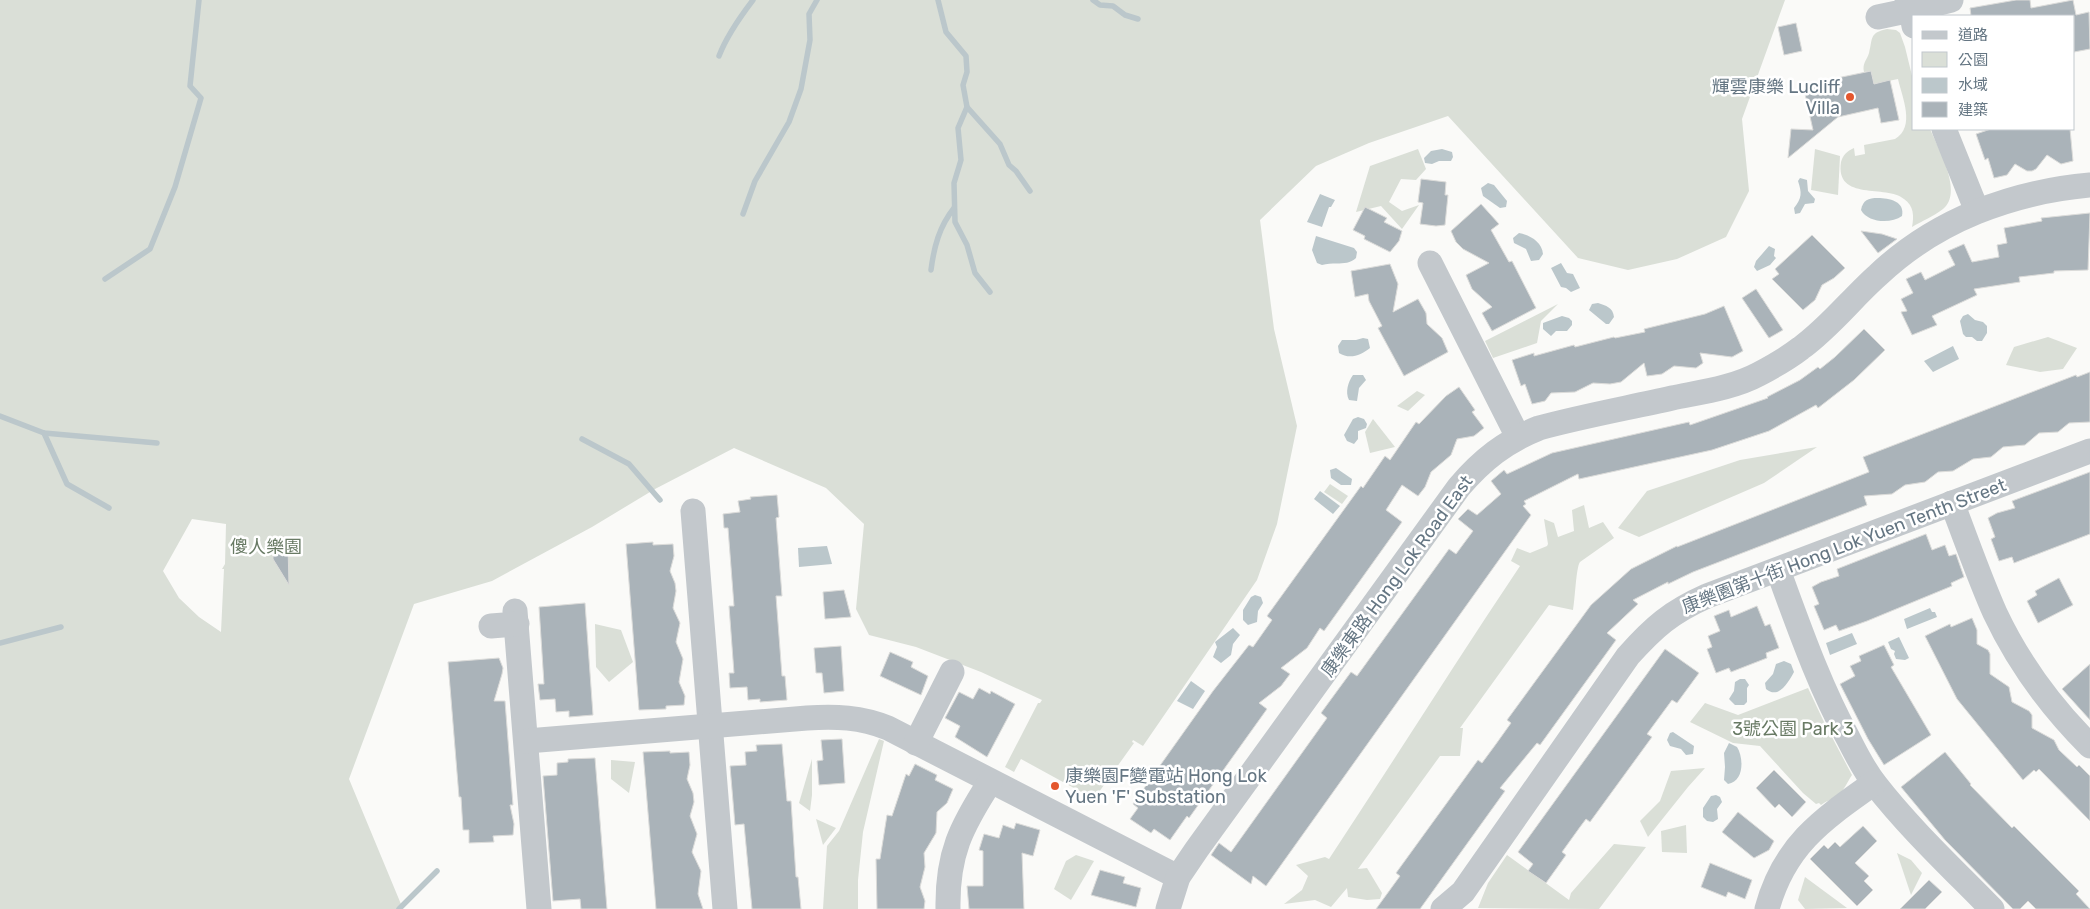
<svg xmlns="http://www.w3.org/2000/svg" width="2090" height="909" viewBox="0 0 2090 909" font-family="Rubik,'Noto Sans TC',sans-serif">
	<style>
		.green { fill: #dadfd7; fill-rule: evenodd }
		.water { fill: #bbc7cb }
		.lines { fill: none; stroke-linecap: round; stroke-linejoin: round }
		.stream { stroke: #bbc7cb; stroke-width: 5.5 }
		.building { fill: #aab3b9; stroke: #dcdcda }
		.minor { stroke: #c3c8cc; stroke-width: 25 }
		.poi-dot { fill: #e4572e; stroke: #fff; stroke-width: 2 }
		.labels { text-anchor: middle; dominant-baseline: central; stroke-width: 5; stroke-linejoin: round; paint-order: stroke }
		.poi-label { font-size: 18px; fill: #657683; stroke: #fff; text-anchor: end }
		.street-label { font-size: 18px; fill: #657683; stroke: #fff }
		.park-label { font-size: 18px; fill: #687a64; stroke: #fff }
	</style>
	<rect width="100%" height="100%" fill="#fafaf8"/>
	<g class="green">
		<path d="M0,0h1785l-43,119 7,72 -23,46 -49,22 -49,11 -50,-12 -130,-142 -79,27 -53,23 -56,54 14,109 23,97 -20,98 -20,56 -114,166 -10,-6 -1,2 2,1 -40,56 -73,-40 -7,13 -9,-5 33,-64h2l2,-3 -61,-28 -65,-25 -47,-12 -13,-26 8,-85 -38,-36 -92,-40 -79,41 -63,38 -100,54 -78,23 -65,175 54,130h-403zM192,519l34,5 -1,40 -3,5h2l-3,63 -22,-15 -20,-19 -16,-27z"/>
		<path d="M1887,29l9,1 4,3 5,14 9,37v45h16c8,19 34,64 13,80 -9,7 -21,12 -31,18 2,-11 2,-21 -8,-28 -17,-15 -69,3 -63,-37 2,-7 6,-11 13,-14l1,8 10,-2 -1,-9 31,-6c21,-12 7,-42 3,-60l-24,5 -3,-13 -7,1c-2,-9 3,-12 5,-19 4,-15 0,-20 18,-24z"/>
		<polygon points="1418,149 1426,169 1416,180 1401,179 1389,202 1402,211 1419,205 1402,229 1381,206 1356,212 1370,166"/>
		<polygon points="1815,149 1840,156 1838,195 1811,190"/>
		<polygon points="1558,304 1541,321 1537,343 1493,358 1485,341"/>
		<polygon points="2048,337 2077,348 2063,369 2040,372 2006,365 2014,347"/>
		<polygon points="1417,391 1425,395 1408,411 1397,406"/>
		<polygon points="1373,419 1395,447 1370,453 1365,432"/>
		<polygon points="1817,447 1764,483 1639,537 1618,528 1647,491 1740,460"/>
		<polygon points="1330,484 1348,496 1342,504 1324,492"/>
		<path d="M1584,505l5,23 14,-6 11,16 -34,24c-4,5 -5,38 -7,48l-24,-5 -89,123h3l-3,28h-20l-82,113 9,-1 15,25 -2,6 -13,1 -19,-3 -1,-9 -16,19 -16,-7 -31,4 18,-14 6,-14 -12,-11 29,-8 4,2c64,-97 126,-196 191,-293l-9,-5 6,-13 13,5 17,-7 1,-2 -4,-25 10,4 4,14 16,-6 -2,-21z"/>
		<polygon points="595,624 621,630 633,662 609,682 596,667"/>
		<path d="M1808,688l16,34 28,53c-5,7 -8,17 -17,22 -4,3 -9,4 -14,8l-2,-2 -3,1 -13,-11 -43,-47 -27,-3 -43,-21 15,-19 33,12z"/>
		<polygon points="879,739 884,741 863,832 858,880 858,909 823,909 827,846 839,831"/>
		<polygon points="812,759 812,795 810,811 799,803"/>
		<polygon points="611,760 635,762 629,793 611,779"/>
		<polygon points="1705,768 1688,787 1648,837 1640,821 1660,801 1671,771"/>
		<polygon points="816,819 836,828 823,845"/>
		<polygon points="1686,825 1687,853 1662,852 1661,831"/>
		<polygon points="1614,844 1646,847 1599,909 1478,908 1488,883 1507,855 1569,900 1571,893"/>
		<polygon points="1897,853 1911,860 1922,873 1911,895"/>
		<polygon points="1076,855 1094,861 1071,900 1054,889 1066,861"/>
		<polygon points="1805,877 1847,908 1805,909 1798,900"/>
	</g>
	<g class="water">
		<polygon points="1442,149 1452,152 1453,157 1451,161 1439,161 1432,164 1425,163 1424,158 1431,151"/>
		<path d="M1800,178l7,2 1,11 7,8 -1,4 -9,1 -5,9 -5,1 -1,-6c8,-10 8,-15 4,-27z"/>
		<polygon points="1488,183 1494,185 1507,201 1506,207 1500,208 1483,196 1481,188"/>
		<polygon points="1320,194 1335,200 1331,207 1329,207 1322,227 1307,222"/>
		<path d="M1878,198c11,0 27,3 24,18 -11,8 -34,7 -41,-6 2,-10 7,-12 17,-12z"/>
		<path d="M1519,233c11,2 23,9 24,21l-4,6 -8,1 -5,-12 -12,-6 -1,-5z"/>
		<path d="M1316,236l38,12 3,4 -1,6c-9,9 -22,3 -34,7l-5,-2 -5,-13z"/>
		<polygon points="1769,246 1775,249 1774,256 1776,258 1770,265 1757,271 1754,267 1756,261"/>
		<polygon points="1561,263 1567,273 1573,274 1580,288 1571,292 1566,288 1561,287 1551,268"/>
		<path d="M1598,303c8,3 15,4 16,14l-5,7h-3l-17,-14 3,-6z"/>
		<polygon points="1968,314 1975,320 1983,322 1987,326 1987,333 1982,341 1977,341 1972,337 1966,337 1963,334 1960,321 1963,316"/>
		<polygon points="1562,316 1569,318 1572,321 1572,325 1567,331 1556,331 1551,336 1543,329 1543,323"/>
		<path d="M1363,338l5,1 2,9c-9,7 -20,12 -31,5l-1,-7 4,-6h14z"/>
		<polygon points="1953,346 1959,359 1933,372 1924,361"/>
		<path d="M1353,375h10l3,5 -7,8 -2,13 -8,-1c-4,-8 -1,-18 4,-25z"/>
		<polygon points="1358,417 1364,419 1367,424 1366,428 1358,431 1358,439 1354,444 1347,441 1344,435 1353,419"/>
		<polygon points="1336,468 1352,479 1351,485 1341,485 1331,478 1330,470"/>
		<polygon points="1320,491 1340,506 1333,514 1314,499"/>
		<polygon points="827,546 832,564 799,567 798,548"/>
		<polygon points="1255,595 1261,597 1263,603 1258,611 1257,622 1248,625 1243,620 1243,610 1251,597"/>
		<polygon points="1930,608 1932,612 1935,612 1937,617 1907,629 1904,619"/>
		<polygon points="1233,628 1240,635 1233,644 1231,655 1221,663 1213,657 1217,647 1215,642"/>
		<polygon points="1852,633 1857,644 1830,655 1826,643"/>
		<polygon points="1899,637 1909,658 1905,660 1896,659 1894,654 1895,651 1891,649 1888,642"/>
		<path d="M1784,661l7,3 3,8c-5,9 -15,28 -28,17l-1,-6 8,-9 3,-10z"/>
		<polygon points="1740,679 1745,679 1749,685 1747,688 1747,702 1744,705 1735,705 1729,699 1734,691 1735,682"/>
		<polygon points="1191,681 1205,691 1193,709 1177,701"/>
		<polygon points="1673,732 1694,746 1693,754 1686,755 1681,749 1670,746 1667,740 1670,733"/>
		<path d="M1729,743l8,4c7,11 7,35 -9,37l-4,-4 1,-13 -1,-14z"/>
		<polygon points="1716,795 1720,797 1722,802 1717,809 1718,819 1713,822 1707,821 1703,817 1703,808 1711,796"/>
	</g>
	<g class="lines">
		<g class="stream">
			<polyline points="938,0 946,32 966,56 967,72 963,85 967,107 958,128 961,160 954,183 955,222 967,245 975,273 990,292"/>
			<polyline points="1093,0 1100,5 1113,6 1125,15 1138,19"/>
			<path d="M719,56c8,-21 21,-39 34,-56"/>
			<polyline points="967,107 1000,144 1009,165 1016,171 1030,191"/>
			<polyline points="743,214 755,181 789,122 801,89 810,40 809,14 817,0"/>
			<path d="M931,270c3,-23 8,-43 23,-62"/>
			<polyline points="105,279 150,249 175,187 201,98 190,86 199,0"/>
			<polyline points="0,416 44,433 157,443"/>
			<polyline points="44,433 67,484 109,508"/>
			<polyline points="582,439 629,464 660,500"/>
			<polyline points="0,643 61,627"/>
			<polyline points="399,909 437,871"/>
		</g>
	</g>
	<g class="building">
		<polygon points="2016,0 2030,0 2031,8 2073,0 2076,15 2089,12 2090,49 2074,52 2074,16 1971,16 1970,8"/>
		<polygon points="1796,23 1802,51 1784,55 1778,27"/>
		<polygon points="1871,71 1874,84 1890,80 1899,120 1881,123 1878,108 1838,117 1788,158 1791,129 1813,130 1803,85"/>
		<polygon points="1991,129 2070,129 2073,161 2061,164 2047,155 2036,169 2032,171 2027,171 2015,164 2007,175 1994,178 1988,158 1985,160 1976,134"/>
		<polygon points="1421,179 1446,182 1445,195 1448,195 1445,225 1436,226 1420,224 1423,203 1418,202"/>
		<polygon points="1481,204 1499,224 1491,230 1509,262 1512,261 1536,308 1492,331 1482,313 1492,307 1472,289 1466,275 1489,263 1463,249 1456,242 1451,231"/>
		<polygon points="1365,207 1387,218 1384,222 1402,231 1399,241 1390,252 1364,239 1365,236 1353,230"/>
		<polygon points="2090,213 2088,270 2054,271 2054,273 2019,277 2020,282 1974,289 1977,295 1932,316 1937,325 1912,335 1901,312 1907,311 1901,299 1913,293 1906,279 1921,272 1925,280 1955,265 1948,251 1964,244 1972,262 1999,257 1997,245 2007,243 2004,228 2042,221 2041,218"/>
		<polygon points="1861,231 1882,234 1897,239 1878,253"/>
		<polygon points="1812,235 1845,268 1834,278 1822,285 1815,300 1803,310 1772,279 1779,274 1775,269"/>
		<polygon points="1390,264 1398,284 1393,312 1418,299 1426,313 1427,324 1442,338 1448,352 1404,376 1378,328 1382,326 1369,301 1368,294 1355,297 1351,271"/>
		<polygon points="1756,289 1783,330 1769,338 1742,298"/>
		<polygon points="1724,306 1743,351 1732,357 1700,353 1703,363 1696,368 1674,366 1662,374 1647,376 1644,363 1621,382 1610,384 1593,383 1575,392 1551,393 1545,401 1532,404 1525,384 1521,386 1512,360 1534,353 1534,356 1574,345 1575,347 1614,337 1615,338 1645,332 1644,329 1705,314"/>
		<polygon points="1864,329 1885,350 1854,380 1818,408 1816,405 1769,431 1712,450 1579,479 1578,474 1524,501 1526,504 1523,506 1531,515 1266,886 1253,876 1251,884 1211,855 1219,843 1231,852 1327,718 1321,713 1351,672 1357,676 1449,549 1456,554 1473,531 1458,519 1468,509 1477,515 1501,494 1491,481 1504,470 1507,474 1552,453 1689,422 1690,425 1768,398 1767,397 1800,380 1818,367 1820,369 1835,357"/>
		<polygon points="2090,372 2090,422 2069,423 2058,432 2039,433 2025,445 2003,447 1991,457 1973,459 1953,471 1938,472 1925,482 1905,485 1892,494 1864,496 1867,505 1693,572 1668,584 1668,582 1633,600 1638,604 1607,633 1616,640 1540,745 1537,743 1500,788 1505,791 1420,909 1376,909 1400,876 1396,873 1478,760 1482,763 1496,744 1511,723 1507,720 1591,605 1631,569 1677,546 1677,547 1869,472 1863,457 2076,375 2077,377"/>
		<polygon points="1459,387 1475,410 1472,412 1484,428 1474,436 1457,439 1451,455 1431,472 1425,487 1418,496 1402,485 1386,510 1402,522 1324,631 1320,628 1307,648 1281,668 1290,674 1281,686 1259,703 1267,709 1189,818 1187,816 1170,840 1154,829 1151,833 1130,819 1138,808 1133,804 1159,767 1213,691 1249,645 1253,647 1272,620 1267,616 1361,486 1363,488 1385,456 1390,460 1416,422 1419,424 1446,396"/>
		<polygon points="2090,472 2090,534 2014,563 2012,557 1999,561 1991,539 1995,537 1988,518 1997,513 2015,508 2012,501"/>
		<polygon points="777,495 779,517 776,518 782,596 776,596 782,676 785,676 787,700 760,702 760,699 748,700 747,687 730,688 729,673 734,673 729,606 734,606 728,528 724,528 723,514 740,512 738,501 751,499 750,497"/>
		<polygon points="1926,534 1932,550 1945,545 1949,556 1956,554 1964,577 1951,583 1952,586 1867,621 1839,631 1836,625 1824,630 1814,606 1819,604 1812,587 1821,582 1839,576 1837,569"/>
		<polygon points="653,542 653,545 673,544 674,556 670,571 675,583 676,591 673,608 680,623 676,642 683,659 679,682 685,696 684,705 666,706 666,709 639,710 626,544"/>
		<polygon points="273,546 288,546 289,585 273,559"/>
		<polygon points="2059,578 2073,605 2038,623 2027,601 2037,595 2035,591"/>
		<polygon points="844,590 851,617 825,619 823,592"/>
		<polygon points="585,603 593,715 569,717 569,711 556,712 555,699 540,700 538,684 544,684 539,607"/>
		<polygon points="1757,606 1765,626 1770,624 1779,648 1766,653 1767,658 1731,672 1729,668 1716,673 1707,649 1712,647 1708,636 1720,631 1714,616 1729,610 1731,617"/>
		<polygon points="1972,618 1977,630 1977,644 1988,650 1990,654 1990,674 2009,687 2012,702 2029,711 2032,715 2032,728 2054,740 2059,750 2077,767 2079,765 2090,776 2090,821 2039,769 2036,772 2034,770 2023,780 1957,699 1925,636 1950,624 1951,627"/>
		<polygon points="1884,645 1894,665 1891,667 1931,735 1884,765 1868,739 1840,684 1855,676 1850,666 1861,661 1859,656"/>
		<polygon points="841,646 844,691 824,693 822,673 816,673 814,648"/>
		<polygon points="1665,649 1699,673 1677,703 1672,700 1647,734 1652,737 1590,822 1586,819 1580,827 1562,852 1566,855 1546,883 1528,871 1533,864 1518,852"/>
		<polygon points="890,652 913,662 911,667 928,676 921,695 880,676"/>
		<polygon points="499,658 503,668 502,674 494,701 505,701 513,805 510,805 514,824 513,835 493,836 494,842 469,843 469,830 463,830 461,797 459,797 448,662"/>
		<polygon points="2090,664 2090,720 2062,689"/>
		<polygon points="979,688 990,694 991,691 1015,704 987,757 955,737 960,726 945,718 959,692 973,699"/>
		<polygon points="842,739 845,783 819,785 817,761 823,760 821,740"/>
		<polygon points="782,744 787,801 791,801 796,877 798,877 801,909 752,909 744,824 735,825 730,766 746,765 745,752 757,751 756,745"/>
		<polygon points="670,751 670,753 689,752 690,765 687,779 693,793 694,802 690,816 697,834 692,852 701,871 698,894 703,909 656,909 643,752"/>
		<polygon points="1945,752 1971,784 1970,785 2012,828 2014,826 2079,891 2076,894 2090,909 2036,909 2028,901 2020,909 2013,909 1945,840 1901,787"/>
		<polygon points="595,758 607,909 581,909 580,899 553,901 543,776 557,775 557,763 568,762 568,759"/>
		<polygon points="915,764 937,775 935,780 953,789 947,803 937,812 936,833 924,853 925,867 920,887 925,901 924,909 877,909 876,859 880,859 887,815 892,816 906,774 909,776"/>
		<polygon points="1774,770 1806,802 1792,817 1779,804 1775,808 1756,788"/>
		<polygon points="1738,812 1774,841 1769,850 1754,858 1722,832"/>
		<polygon points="1016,823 1040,830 1033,856 1022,853 1024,909 969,909 967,886 983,886 983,851 979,850 984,834 999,838 1003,825 1014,829"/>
		<polygon points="1863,826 1877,841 1855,863 1869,876 1864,881 1873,890 1857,906 1810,859 1824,845 1828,849 1835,842 1840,847"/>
		<polygon points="1710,863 1752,880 1745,899 1728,892 1726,897 1701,887"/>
		<polygon points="1100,870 1125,877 1123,883 1141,888 1136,907 1091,895"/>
		<polygon points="1929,880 1942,892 1925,909 1900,909"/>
	</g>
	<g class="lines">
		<g class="minor">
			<polyline points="1878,17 1911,10 1907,0"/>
			<polyline points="1914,26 1911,10 1951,0"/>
			<polyline points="1944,129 1977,211"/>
			<polyline points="1430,263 1518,437"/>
			<path d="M1952,503c14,36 27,74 43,110 23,49 57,95 95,133"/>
			<polyline points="693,511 725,909"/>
			<path d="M1778,570c21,57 41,115 70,168 8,16 16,32 27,46 35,45 77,84 117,125"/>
			<polyline points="515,611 539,909"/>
			<polyline points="491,626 517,624"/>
			<path d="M527,741l280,-23c28,-2 54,-1 81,10l290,149"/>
			<polyline points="916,743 952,672"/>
			<path d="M948,909c-1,-55 13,-82 42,-127"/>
			<path d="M1168,909l10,-32 19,-28 262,-362c23,-27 47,-46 80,-59 44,-12 89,-20 133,-30 29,-6 61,-10 87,-24 15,-8 29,-16 42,-26 29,-21 51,-50 77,-73 58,-55 134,-83 212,-90"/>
			<path d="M1443,909l20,-17 165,-236c26,-29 43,-44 79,-60l383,-145"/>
			<path d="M1767,909c17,-64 56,-90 107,-126"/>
		</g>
	</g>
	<g class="poi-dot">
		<circle cx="1850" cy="97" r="5"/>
		<circle cx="1055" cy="786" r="5"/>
	</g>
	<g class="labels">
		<g class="poi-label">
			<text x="1840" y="87">輝雲康樂 Lucliff<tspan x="1840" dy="21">Villa</tspan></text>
			<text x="1065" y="776" text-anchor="start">康樂園F變電站 Hong Lok<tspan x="1065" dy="21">Yuen 'F' Substation</tspan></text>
		</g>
		<g class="street-label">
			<text transform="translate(1844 546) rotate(-21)">康樂園第十街 Hong Lok Yuen Tenth Street</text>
			<text transform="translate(1397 576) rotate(-54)">康樂東路 Hong Lok Road East</text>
		</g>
		<g class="park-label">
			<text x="266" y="547">傻人樂園</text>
			<text x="1793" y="729">3號公園 Park 3</text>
		</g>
	</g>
	<rect x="1912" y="15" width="162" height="115" fill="#ffffff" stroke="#c1c8cd"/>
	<rect x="1922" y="31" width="25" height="8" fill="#c3c8cc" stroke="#c1c8cd"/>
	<text x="1958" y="40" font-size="15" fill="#657683">道路</text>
	<rect x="1922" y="52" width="25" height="15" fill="#dadfd7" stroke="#c1c8cd"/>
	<text x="1958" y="65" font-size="15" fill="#657683">公園</text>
	<rect x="1922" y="78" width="25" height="15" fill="#bbc7cb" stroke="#c1c8cd"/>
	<text x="1958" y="90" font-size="15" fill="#657683">水域</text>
	<rect x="1922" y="102" width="25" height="15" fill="#aab3b9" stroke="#c1c8cd"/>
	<text x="1958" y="115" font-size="15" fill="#657683">建築</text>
</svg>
